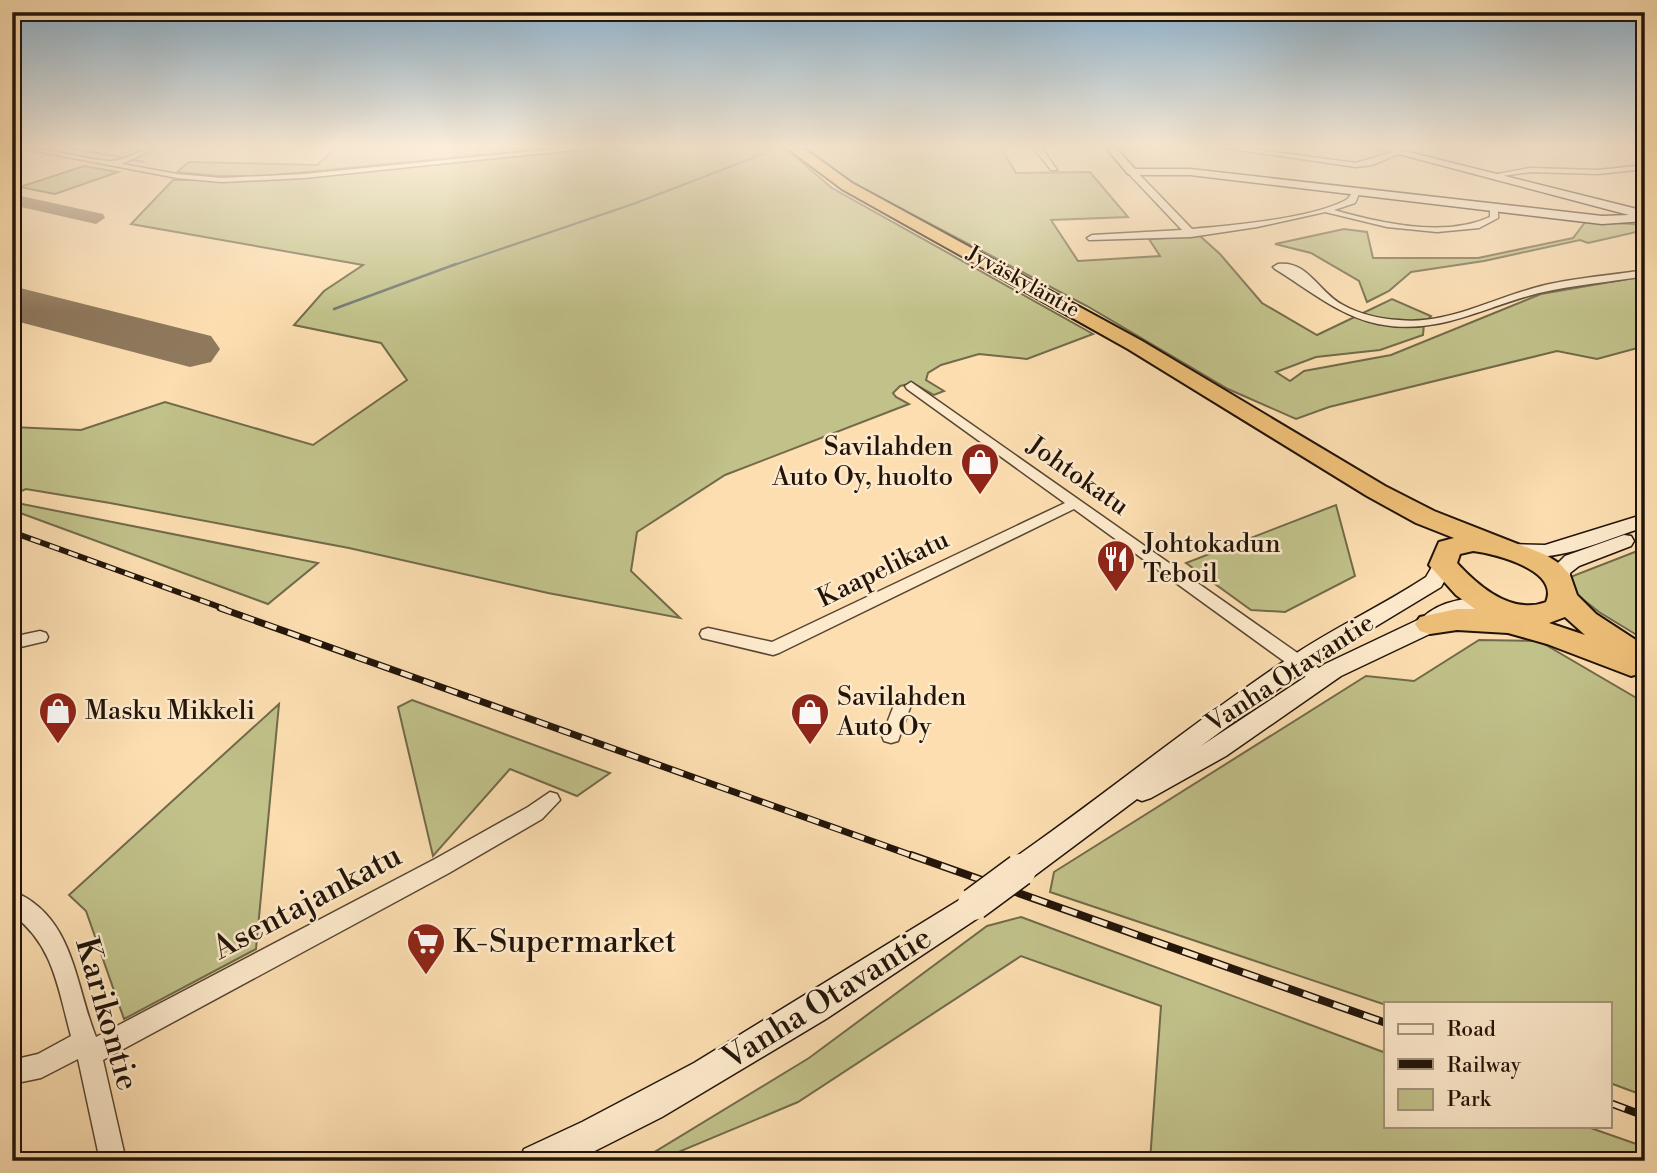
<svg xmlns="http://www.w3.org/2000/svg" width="1657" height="1173" viewBox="0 0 1657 1173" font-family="'Libre Bodoni',serif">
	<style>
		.green { fill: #c1c18a; stroke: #726a4a; stroke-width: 2 }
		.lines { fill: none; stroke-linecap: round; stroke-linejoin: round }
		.stream-far1 { stroke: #707771; stroke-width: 2 }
		.stream { stroke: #707771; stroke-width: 2.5 }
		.taxiway { fill: #8f795d; fill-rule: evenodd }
		.runway { fill: #8f795d; fill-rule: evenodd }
		.street-casing { stroke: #584633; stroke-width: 3 }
		.secondary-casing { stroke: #221409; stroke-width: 3 }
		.highway-casing { stroke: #221409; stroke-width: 4 }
		.street { fill: #fdeacc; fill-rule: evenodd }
		.secondary { fill: #fdeacc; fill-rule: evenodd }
		.highway { fill: #eebf78; fill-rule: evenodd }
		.rail-far2-casing { stroke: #221409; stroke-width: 6 }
		.rail-far1-casing { stroke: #221409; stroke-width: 7 }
		.rail-casing { stroke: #221409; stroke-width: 8 }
		.rail-far2 { stroke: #fdeacc; stroke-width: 3.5; stroke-dasharray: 10; stroke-linecap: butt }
		.rail-far1 { stroke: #fdeacc; stroke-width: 4.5; stroke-dasharray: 12; stroke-linecap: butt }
		.rail { stroke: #fdeacc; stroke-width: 5; stroke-dasharray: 16; stroke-linecap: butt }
		.secondary-bridge-casing { stroke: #221409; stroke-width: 35; stroke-linecap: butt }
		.secondary-bridge { stroke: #fdeacc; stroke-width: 32 }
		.labels { text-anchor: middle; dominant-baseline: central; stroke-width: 5; stroke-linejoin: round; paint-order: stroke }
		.far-street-label { font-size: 21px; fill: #221409; stroke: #fdeacc }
		.poi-label { font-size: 26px; fill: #221409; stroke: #fdeacc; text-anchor: start }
		.street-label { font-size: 26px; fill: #221409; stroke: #fdeacc }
		.near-street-label { font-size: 32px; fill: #221409; stroke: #fdeacc }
		.near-poi-label { font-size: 32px; fill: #221409; stroke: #fdeacc; text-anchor: start }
	</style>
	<rect width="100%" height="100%" fill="#fcdeb1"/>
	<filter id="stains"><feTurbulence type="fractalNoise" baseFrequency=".00286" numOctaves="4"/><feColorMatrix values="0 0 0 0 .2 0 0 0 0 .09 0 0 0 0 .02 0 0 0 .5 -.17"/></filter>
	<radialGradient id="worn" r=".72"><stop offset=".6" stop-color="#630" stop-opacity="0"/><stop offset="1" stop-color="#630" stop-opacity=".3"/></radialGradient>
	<g class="green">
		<polygon points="336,148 555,148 265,176 218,176 177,172 189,162 317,165"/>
		<polygon points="607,148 785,148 832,188 1093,334 1027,359 979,354 941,365 928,373 926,380 944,391 934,395 913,383 900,386 893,393 896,397 909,404 725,475 637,532 631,571 680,618 548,593 349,548 110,503 26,489 12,495 12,427 81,430 165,402 313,445 407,380 381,343 294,325 324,291 363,265 131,224 173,180 274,180"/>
		<polygon points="804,148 1001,148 1016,173 1090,172 1128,217 1051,220 1078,261 1160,256 1149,239 1200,236 1220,254 1262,303 1317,335 1392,299 1431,316 1424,324 1423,335 1380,350 1316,357 1276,372 1290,381 1304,371 1391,355 1541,294 1645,276 1645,346 1597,359 1557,351 1329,407 1296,419 1228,389 1087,306 843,178"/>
		<polygon points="84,166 118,172 55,194 20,187"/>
		<polygon points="1586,221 1645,225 1645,230 1588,243 1580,240 1484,261 1411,272 1389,291 1367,302 1359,281 1311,253 1275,244 1344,229 1367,232 1373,258 1478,258 1573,238"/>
		<polygon points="12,502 318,563 268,604 12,510"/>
		<polygon points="1336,505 1355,576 1285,612 1251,610 1186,563"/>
		<polygon points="1645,548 1645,640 1599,612 1560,581"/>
		<polygon points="1479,640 1539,641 1645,703 1645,1096 1610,1083 1610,1003 1386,1005 1050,892 1054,872 1366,676 1414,681"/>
		<polygon points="412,700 610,773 577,796 510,769 433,856 398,707"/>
		<polygon points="279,704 256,949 124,1019 86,911 69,895"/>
		<polygon points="1021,917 1386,1053 1386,1126 1585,1126 1645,1147 1645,1161 1150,1161 1161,1006 1021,956 798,1102 657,1161 651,1161 653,1153 809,1058 987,926"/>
	</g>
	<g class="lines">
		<g class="stream-far1">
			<polyline points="69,148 126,158"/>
			<polyline points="133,160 144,162"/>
			<polyline points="451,266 633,204 766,153"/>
		</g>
		<polyline class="stream" points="334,309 456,264"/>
		<polygon class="taxiway" points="12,194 103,214 105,218 96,224 12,205"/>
		<polygon class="runway" points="12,286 211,336 220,349 211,362 190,367 12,320"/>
		<defs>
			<g id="street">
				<path d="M20,148c30,-1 59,11 89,13 16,1 31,-13 48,-13l-35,16 55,10 45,4 82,-4 262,-26h25l-287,30 -82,4 -45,-4z"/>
				<polygon points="1034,148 1042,148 1057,170 1051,170"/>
				<polygon points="1225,148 1245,148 1356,163 1399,150 1403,152 1372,165 1356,167"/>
				<polygon points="1645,165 1645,169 1598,174 1530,172 1496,177 1492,175 1530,168 1598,170"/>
				<path d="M1129,170h6l57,59c40,-4 119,-10 154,-29 4,-2 5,-8 10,-11l4,3 -5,11 -21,7c46,13 110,28 156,7v-10l4,-3 4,3v11l-19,10 -42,4 -50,-5 -62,-15 -68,15 -66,10 -102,3 -2,-2 5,-3 90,-5 -53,-56z"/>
				<path d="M1278,264c30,-4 41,29 65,41 16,9 38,14 56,15 46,5 91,-20 135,-32 35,-10 74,-12 111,-18v6c-35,6 -72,9 -106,17 -56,14 -101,43 -161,31 -39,-8 -70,-35 -103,-55l-2,-2z"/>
				<polygon points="911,382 1326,673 1329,678 1326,683 1314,683 1074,509 779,653 773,655 702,638 700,634 702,630 708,628 772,642 1065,503 907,389 905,386"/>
				<polygon points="40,631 46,633 48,637 46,641 12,649 12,637"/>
				<polygon points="902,698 908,700 911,705 898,741 891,743 884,741 882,736 896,700"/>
				<path d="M550,792l7,2 3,6 -18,19 -93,54 -346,187 23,101h-26l-22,-102 -37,19 -29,6v-24l26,-6 33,-18c-13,-47 -17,-91 -59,-122v-23c62,24 63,94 84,146l339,-178 93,-52z"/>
			</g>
			<g id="secondary">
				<polygon points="1106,148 1116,148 1135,169 1190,169 1602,216 1629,215 1376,148 1392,148 1641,210 1645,213 1645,221 1602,224 1190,175 1132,175 1128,174"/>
				<path d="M1645,514v13c-45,14 -92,39 -139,27l-3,-5 3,-5 39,1z"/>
				<polygon points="1624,535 1631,536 1634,541 1631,546 1579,566 1570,573 1570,585 1567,590 1553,590 1550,585 1550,571 1565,556"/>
				<path d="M1443,558l7,2 3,5 -12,22 -134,81 -106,78 124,-82 97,-46c18,-18 53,-24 78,-17l3,5 -3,5 -44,5 -18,14 -97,46 -115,80 -75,42 -9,3 -5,-2 -107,80 -10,4 -10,-4 -4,-9 4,-9c95,-66 183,-139 279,-203 44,-30 93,-52 137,-81l10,-17z"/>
				<polygon points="974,891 984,894 988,904 984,914 826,1019 662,1117 575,1161 519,1161 524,1149 582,1122 694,1063"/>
			</g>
			<path id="highway" d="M787,148h16l49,35 290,158 243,145 49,25 112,44 14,9 10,11 7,20 19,19 46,30 3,6 -2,8 2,10 -3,5 -11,3 -84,-32 -39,-11 -51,-3 -27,4 -10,-3 -5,-7 5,-7 37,-8h18l-19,-14 -27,-30 10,-23 15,-4 -38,-15 -49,-27 -239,-147 -286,-160zM1473,551c23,3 87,19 73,51 -34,13 -67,-15 -89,-39l3,-9zM1565,617l20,18 -36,-12z"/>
		</defs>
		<use href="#street" class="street-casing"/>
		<use href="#secondary" class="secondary-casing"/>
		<use href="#highway" class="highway-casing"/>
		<use href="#street" class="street"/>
		<use href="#secondary" class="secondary"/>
		<use href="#highway" class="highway"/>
		<defs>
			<polyline id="rail-far2" points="12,532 225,609"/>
			<polyline id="rail-far1" points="220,608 916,857"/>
			<g id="rail">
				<polyline points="911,855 1386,1023"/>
				<polyline points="1610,1103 1645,1116"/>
			</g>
		</defs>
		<use href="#rail-far2" class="rail-far2-casing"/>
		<use href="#rail-far1" class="rail-far1-casing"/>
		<use href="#rail" class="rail-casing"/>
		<use href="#rail-far2" class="rail-far2"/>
		<use href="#rail-far1" class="rail-far1"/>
		<use href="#rail" class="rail"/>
		<defs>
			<polyline id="secondary-bridge" points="974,904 1020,870"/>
		</defs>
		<use href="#secondary-bridge" class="secondary-bridge-casing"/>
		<use href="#secondary-bridge" class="secondary-bridge"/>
	</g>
	<linearGradient id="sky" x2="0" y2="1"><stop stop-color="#8db6d4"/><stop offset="0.47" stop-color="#fef0dc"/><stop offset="1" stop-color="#fef0dc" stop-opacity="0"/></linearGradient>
	<rect width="1657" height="312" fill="url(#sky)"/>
	<defs>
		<symbol id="shop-pin" viewBox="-11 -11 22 30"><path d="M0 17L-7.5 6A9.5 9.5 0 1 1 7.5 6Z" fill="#8f2418" stroke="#fdeacc"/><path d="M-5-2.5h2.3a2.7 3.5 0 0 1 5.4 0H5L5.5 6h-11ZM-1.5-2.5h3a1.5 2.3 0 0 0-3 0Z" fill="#fff"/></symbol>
		<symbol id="restaurant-pin" viewBox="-11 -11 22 30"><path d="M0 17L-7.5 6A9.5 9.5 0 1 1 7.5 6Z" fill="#8f2418" stroke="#fdeacc"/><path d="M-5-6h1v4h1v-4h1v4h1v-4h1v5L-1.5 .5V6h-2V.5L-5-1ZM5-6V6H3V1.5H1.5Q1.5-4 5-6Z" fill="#fff"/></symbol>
		<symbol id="supermarket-pin" viewBox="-11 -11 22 30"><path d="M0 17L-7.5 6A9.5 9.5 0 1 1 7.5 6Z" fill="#8f2418" stroke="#fdeacc"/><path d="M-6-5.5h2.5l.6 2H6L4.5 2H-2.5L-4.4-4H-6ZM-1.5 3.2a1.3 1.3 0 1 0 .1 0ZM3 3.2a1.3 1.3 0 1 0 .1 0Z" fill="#fff"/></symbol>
	</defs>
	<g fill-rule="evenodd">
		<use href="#shop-pin" x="958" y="440" width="44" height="60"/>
		<use href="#restaurant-pin" x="1094" y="537" width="44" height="60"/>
		<use href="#shop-pin" x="36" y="689" width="44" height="60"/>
		<use href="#shop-pin" x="788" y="690" width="44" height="60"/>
		<use href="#supermarket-pin" x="404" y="920" width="44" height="60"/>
	</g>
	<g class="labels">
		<g class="far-street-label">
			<text transform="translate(1023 282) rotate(29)">Jyväskyläntie</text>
		</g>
		<g class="poi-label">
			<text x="953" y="447" text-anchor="end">Savilahden<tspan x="953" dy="30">Auto Oy, huolto</tspan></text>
			<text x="1143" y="544">Johtokadun<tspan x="1143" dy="30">Teboil</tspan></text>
			<text x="837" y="697">Savilahden<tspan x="837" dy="30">Auto Oy</tspan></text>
			<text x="85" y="711">Masku Mikkeli</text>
		</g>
		<g class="street-label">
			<text transform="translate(1078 476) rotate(35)">Johtokatu</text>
			<text transform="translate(883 569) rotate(-26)">Kaapelikatu</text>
			<text transform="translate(1290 673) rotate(-33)">Vanha Otavantie</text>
		</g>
		<g class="near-street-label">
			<text transform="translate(307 902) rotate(-28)">Asentajankatu</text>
			<text transform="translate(827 998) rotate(-32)">Vanha Otavantie</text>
			<text transform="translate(107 1014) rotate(74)">Karikontie</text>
		</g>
		<g class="near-poi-label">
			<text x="453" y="942">K-Supermarket</text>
		</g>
	</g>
	<rect width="1657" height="1173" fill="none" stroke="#fcdeb1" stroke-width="42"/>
	<rect x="14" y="14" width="1629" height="1145" fill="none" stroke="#221409" stroke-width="3.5"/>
	<rect x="21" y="21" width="1615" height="1131" fill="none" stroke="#221409" stroke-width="2"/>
	<rect x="1384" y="1002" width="228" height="126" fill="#fdeacc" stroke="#a5947e" stroke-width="2"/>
	<rect x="1398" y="1024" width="35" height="10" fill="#fdeacc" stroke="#a5947e" stroke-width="2"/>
	<text x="1447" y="1036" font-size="21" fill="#221409">Road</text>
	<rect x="1398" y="1059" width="35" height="10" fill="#221409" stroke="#a5947e" stroke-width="2"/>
	<text x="1447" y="1072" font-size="21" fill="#221409">Railway</text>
	<rect x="1398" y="1089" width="35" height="21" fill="#c1c18a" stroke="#a5947e" stroke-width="2"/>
	<text x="1447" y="1106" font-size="21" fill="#221409">Park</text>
	<rect width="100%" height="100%" filter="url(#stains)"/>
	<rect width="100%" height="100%" fill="url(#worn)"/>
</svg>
